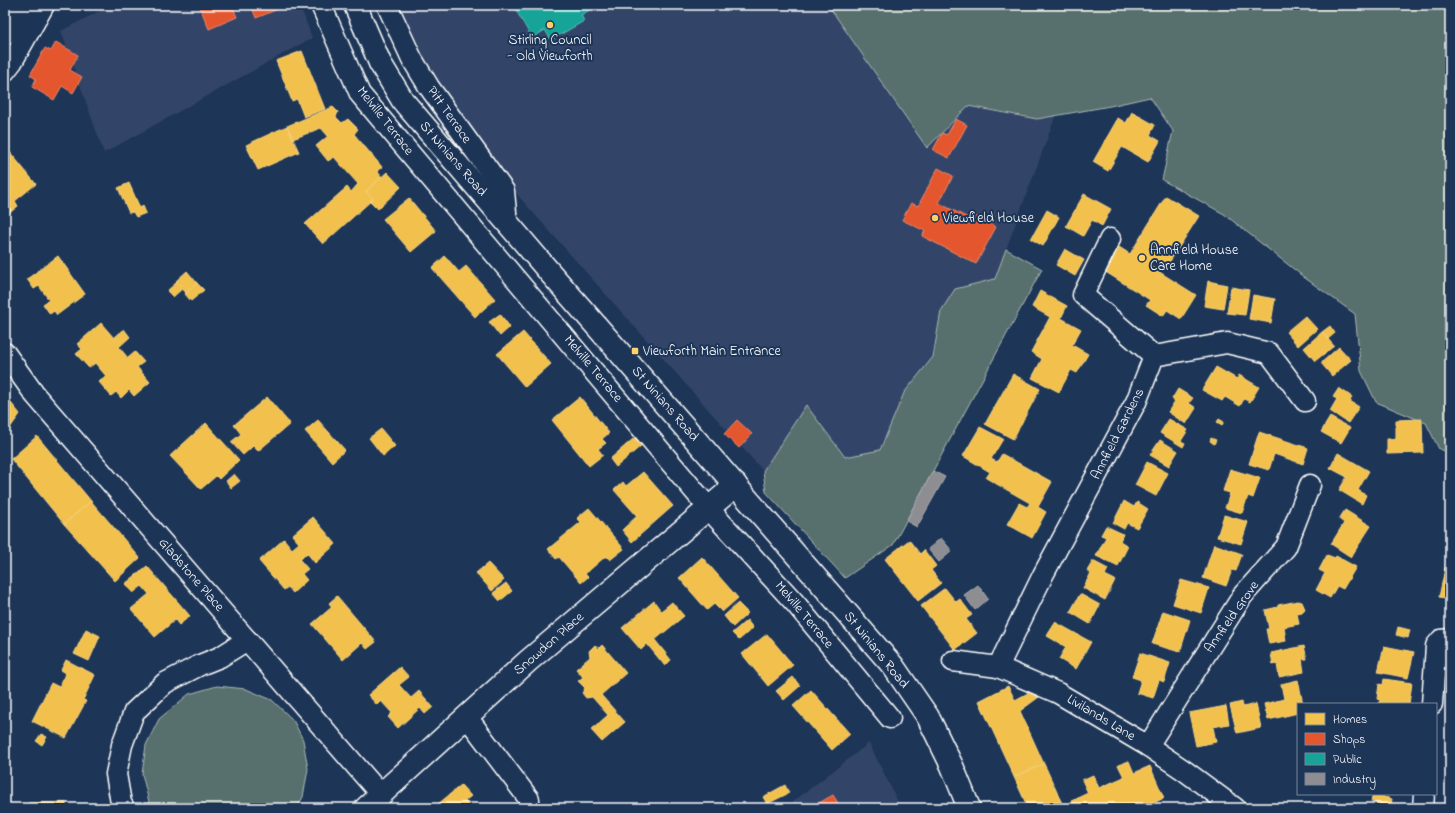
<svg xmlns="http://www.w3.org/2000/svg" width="1455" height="813" viewBox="0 0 1455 813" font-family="'Indie Flower',sans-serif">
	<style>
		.built { fill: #324468 }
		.green { fill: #58706d; stroke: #acb8b6 }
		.homes { fill: #f2c14e; stroke: #f6d483 }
		.shops { fill: #e4572e; stroke: #ec896d }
		.public { fill: #17a398; stroke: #5dbfb7 }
		.industry { fill: #8d8d92; stroke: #afafb3 }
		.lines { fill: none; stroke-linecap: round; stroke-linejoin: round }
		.street-casing { stroke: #fff; stroke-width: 23 }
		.secondary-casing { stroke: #fff; stroke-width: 25 }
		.street { stroke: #1d3557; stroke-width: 20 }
		.secondary { stroke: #1d3557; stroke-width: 22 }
		.poi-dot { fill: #ffd166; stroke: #1d3557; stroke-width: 1.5 }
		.labels { text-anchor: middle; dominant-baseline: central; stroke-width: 4; stroke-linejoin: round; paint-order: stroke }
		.poi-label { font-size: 14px; fill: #fff; stroke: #1d3557; text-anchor: start }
		.street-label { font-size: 14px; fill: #fff; stroke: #1d3557 }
	</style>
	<rect width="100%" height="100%" fill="#1d3557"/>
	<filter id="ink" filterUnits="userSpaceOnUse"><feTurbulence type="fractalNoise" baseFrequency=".025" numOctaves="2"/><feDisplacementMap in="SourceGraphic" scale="8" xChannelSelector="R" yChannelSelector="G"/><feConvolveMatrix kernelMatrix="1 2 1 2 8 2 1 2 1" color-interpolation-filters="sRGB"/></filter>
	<g filter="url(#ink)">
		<g class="built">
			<polygon points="111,5 300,5 312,38 104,153 61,31"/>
			<polygon points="398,5 828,5 927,148 968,106 1037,119 1056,115 995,279 955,289 941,311 933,357 904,393 880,450 845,457 806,405 763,471 520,198 427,66"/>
			<polygon points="869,743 901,808 785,808"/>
		</g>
		<g class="green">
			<polygon points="828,5 1146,5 1149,7 1151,5 1450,5 1450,453 1439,449 1426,423 1376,402 1361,371 1355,314 1305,278 1224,214 1162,180 1173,131 1150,97 1110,106 1037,119 968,106 927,148"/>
			<polygon points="1006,249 1042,269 893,545 845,578 766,492 763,471 806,405 845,457 880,450 904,393 933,357 941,311 955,289 995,279"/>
			<polygon points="217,686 246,689 272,700 293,720 303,740 308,769 303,797 297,808 153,808 149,802 142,774 146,745 159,719 189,694"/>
		</g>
		<g class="homes">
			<polygon points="302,51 325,109 304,117 297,99 292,101 276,61"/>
			<polygon points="333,107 338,112 336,117 342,123 348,119 358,129 354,134 382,167 377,171 382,177 366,191 373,199 323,244 305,224 347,187 351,192 358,184 334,157 328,161 316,146 328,136 321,128 293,139 287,126"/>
			<polygon points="1132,112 1155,125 1150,135 1160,141 1148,162 1122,147 1108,171 1093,162 1118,118 1126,123"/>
			<polygon points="287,126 299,152 258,170 246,145"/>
			<polygon points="5,146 36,184 15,201 18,206 6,216"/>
			<polygon points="387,172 401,187 378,209 370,201 373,199 366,191"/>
			<polygon points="129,183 140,208 143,206 146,213 136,217 133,212 129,213 118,188"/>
			<polygon points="1084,194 1111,209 1102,226 1092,220 1083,236 1066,226"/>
			<polygon points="1166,196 1199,216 1165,269 1153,261 1150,266 1196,295 1181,319 1167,310 1163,316 1146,305 1150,300 1104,271 1119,247 1130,254"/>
			<polygon points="409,198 436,231 411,252 383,219"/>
			<polygon points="1047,210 1059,217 1043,246 1031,239"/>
			<polygon points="1065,249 1084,260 1075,276 1056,265"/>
			<polygon points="58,256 85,294 57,315 54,311 50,314 43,304 49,300 39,286 34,289 27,279"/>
			<polygon points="445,256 459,272 466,266 495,299 475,317 432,268"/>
			<polygon points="187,271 197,283 186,293 176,281"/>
			<polygon points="1208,281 1227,285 1223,309 1204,306"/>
			<polygon points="177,282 183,288 173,297 167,291"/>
			<polygon points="197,283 204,290 191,301 185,294"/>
			<polygon points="1231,287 1249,290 1245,315 1227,313"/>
			<polygon points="1040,291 1067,306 1061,318 1081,329 1072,345 1088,354 1077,373 1071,370 1059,392 1032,378 1042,359 1031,352 1050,317 1032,307"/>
			<polygon points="1253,295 1275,299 1271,323 1249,319"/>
			<polygon points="500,314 510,327 500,336 489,322"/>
			<polygon points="1305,316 1317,329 1298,346 1286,332"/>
			<polygon points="101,323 114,338 124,329 130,337 119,347 128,358 135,352 144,362 137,367 150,382 134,396 129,390 121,398 116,392 111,396 99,382 106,376 95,363 89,368 76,354 82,349 77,344"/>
			<polygon points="1330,326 1335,333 1328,339 1322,332"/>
			<polygon points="523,332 551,364 525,387 497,354"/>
			<polygon points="1322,332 1334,346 1315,361 1304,348"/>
			<polygon points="1339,347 1351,360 1332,376 1321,363"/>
			<polygon points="1216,367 1237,379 1239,375 1259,387 1250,402 1244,399 1240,406 1225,397 1222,401 1202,390"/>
			<polygon points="1013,374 1040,389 1013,439 985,424"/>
			<polygon points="1339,388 1352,397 1350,401 1359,407 1348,423 1330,411 1337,399 1333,397"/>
			<polygon points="1178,389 1193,398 1189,403 1196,408 1186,424 1168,412 1175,401 1172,399"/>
			<polygon points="5,391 9,395 7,398 20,414 10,428 5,422"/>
			<polygon points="267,397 290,424 258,451 253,446 243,455 231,442 241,434 234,425"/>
			<polygon points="580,397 609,433 602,439 606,443 598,449 603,455 589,466 552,420"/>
			<polygon points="1330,417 1350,428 1341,443 1321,432"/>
			<polygon points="1169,419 1188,430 1181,441 1185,443 1183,447 1160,433"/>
			<polygon points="1219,419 1224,422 1222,425 1217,422"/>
			<polygon points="1422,419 1423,453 1387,454 1387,439 1396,439 1396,420"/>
			<polygon points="318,420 345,450 332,462 305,431"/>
			<polygon points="206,423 239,460 219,479 216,476 201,489 170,456"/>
			<polygon points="980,427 1003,439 991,459 997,462 1002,454 1052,482 1038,507 1046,512 1032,538 1007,524 1019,503 1027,507 1030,503 986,478 990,472 963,456"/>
			<polygon points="381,429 395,446 383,456 369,438"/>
			<polygon points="641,432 648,440 616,467 610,459"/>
			<polygon points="1259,432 1308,448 1303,464 1274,454 1269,470 1249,464"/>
			<polygon points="37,436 91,501 64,524 11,459"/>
			<polygon points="1211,438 1216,440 1214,444 1210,441"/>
			<polygon points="1160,440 1178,451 1169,466 1150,455"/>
			<polygon points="1338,453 1369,471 1358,490 1366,495 1362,504 1339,490 1347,477 1330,468"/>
			<polygon points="1147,462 1168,473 1156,496 1135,485"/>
			<polygon points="1230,469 1260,478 1253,498 1248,496 1242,513 1225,508 1230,493 1223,491"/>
			<polygon points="643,472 673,506 632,542 622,530 637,516 614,490 623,482 626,486"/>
			<polygon points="234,474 240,481 231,488 226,481"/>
			<polygon points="91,501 140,558 115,581 64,524"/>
			<polygon points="1124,501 1134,507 1137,502 1148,509 1137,528 1127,523 1124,529 1113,523"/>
			<polygon points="589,508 624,549 610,560 606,556 585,574 588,577 581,583 559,557 556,559 548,549 581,522 577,518"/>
			<polygon points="1345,510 1371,526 1351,557 1331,544 1344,523 1339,519"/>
			<polygon points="1224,515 1248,522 1241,544 1217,537"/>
			<polygon points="313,517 336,544 315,563 307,553 300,560 308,569 302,574 307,580 293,593 288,587 284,590 259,561 284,539 292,549 299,543 292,535"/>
			<polygon points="1106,526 1123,534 1120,541 1128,546 1118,566 1096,556 1106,537 1101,535"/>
			<polygon points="909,540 920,554 924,550 936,566 931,570 941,583 918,601 885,559"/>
			<polygon points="1214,544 1242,554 1236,571 1232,570 1226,586 1203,578"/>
			<polygon points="1327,555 1335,558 1336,556 1356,567 1343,589 1337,586 1330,598 1316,590 1325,573 1319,570"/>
			<polygon points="1448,555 1450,555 1450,599 1439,597"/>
			<polygon points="702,557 738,598 722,612 714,604 707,610 679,578"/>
			<polygon points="1093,561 1108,569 1105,575 1115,580 1105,600 1083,588 1091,573 1087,571"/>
			<polygon points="488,563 504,580 492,591 476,573"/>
			<polygon points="147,566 190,616 179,625 175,620 155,637 131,609 149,594 142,586 133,593 125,584"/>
			<polygon points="1181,580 1209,588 1201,613 1173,604"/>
			<polygon points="506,583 512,591 500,601 493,593"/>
			<polygon points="945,588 956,602 960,599 972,615 966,619 977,633 955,650 921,606"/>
			<polygon points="1080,594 1100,605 1090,624 1070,612"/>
			<polygon points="337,596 376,642 367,649 362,643 343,660 312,624 332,607 329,603"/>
			<polygon points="654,601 661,611 672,602 684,616 655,640 671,660 665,666 647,644 641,650 622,628"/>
			<polygon points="1298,601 1302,602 1305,609 1302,612 1297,613 1299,624 1284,627 1286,641 1269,644 1266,629 1269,629 1265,610 1278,607 1278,605"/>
			<polygon points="738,603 748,613 733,627 724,616"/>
			<polygon points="1163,611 1190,620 1180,652 1152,644"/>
			<polygon points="747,620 753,628 739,640 732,633"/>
			<polygon points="1055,622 1091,642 1076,669 1059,659 1066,647 1047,636"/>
			<polygon points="1398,627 1410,630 1408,638 1396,635"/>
			<polygon points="86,629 100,636 89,661 74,654"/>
			<polygon points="767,634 793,665 768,686 742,654"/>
			<polygon points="595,645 598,649 602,645 626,673 601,695 625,722 602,742 591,730 608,715 592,697 586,698 582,693 585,688 578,681 583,677 576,669 590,657 589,651"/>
			<polygon points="1304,646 1307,659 1302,659 1304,672 1279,677 1277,664 1273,665 1271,653"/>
			<polygon points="1384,646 1414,652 1408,678 1378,672"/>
			<polygon points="1140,653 1170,663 1164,682 1159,680 1153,698 1137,693 1141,680 1132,677"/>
			<polygon points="66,660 95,675 83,700 86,701 66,738 32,721 51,683 59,687 66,673 61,670"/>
			<polygon points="400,667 409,677 399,685 411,698 419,691 433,707 425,714 420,708 398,728 388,717 392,713 381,701 377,705 368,695"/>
			<polygon points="793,677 800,686 784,700 776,691"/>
			<polygon points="1384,679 1412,683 1409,704 1379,704 1380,700 1377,699 1379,684 1383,685"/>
			<polygon points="1298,680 1303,704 1298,704 1298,713 1268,720 1264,704 1284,699 1281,684"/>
			<polygon points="1008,686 1015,700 1028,693 1039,697 1020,711 1044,764 1014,777 979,701"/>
			<polygon points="811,690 850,734 832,750 793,706"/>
			<polygon points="1242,702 1243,707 1256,704 1261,728 1237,733 1230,705"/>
			<polygon points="1226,706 1229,724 1213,727 1216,742 1196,746 1189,713"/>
			<polygon points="41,734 47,737 42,745 36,741"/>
			<polygon points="1129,761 1134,773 1150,766 1164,798 1143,808 1139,806 1134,808 1074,808 1071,801 1088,793 1082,780 1093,775 1099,788 1124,777 1118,765"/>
			<polygon points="1044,764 1047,770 1064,808 1028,808 1014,777"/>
			<polygon points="461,785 471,796 465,801 471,808 439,808 437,805"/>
			<polygon points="785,785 789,793 767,804 763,797"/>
			<polygon points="1373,794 1392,799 1391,805 1402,808 1371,808 1372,806 1376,807 1377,803 1371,801"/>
			<rect x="29" y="803" width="37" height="5"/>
		</g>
		<g class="shops">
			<polygon points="199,5 232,5 237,17 209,29"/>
			<polygon points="251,5 282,5 283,7 256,18"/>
			<polygon points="56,42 78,55 70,70 82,77 73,93 62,86 54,100 32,87 36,79 30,75 45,48 51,51"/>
			<polygon points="956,119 967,125 949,158 933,150 942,133 947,135"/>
			<polygon points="938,168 953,176 939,203 972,220 974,215 996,227 976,264 922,236 925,231 902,220 911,203 918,206"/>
			<polygon points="737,420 752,434 739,448 724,434"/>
			<polygon points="833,795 841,808 810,808"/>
		</g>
		<polygon class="public" points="513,5 598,5 581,15 584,21 551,40 545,30 532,38"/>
		<g class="industry">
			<polygon points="933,471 945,477 917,527 906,521"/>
			<polygon points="941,538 952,551 939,562 928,549"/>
			<polygon points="978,585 988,599 975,610 964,595"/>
		</g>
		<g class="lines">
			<defs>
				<g id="street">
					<polyline points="321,5 360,94 718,519 795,603 890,718"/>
					<polyline points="387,5 412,59 429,87 504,191 507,223"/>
					<polyline points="5,71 12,62 44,5"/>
					<polyline points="1110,239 1083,295 1154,356"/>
					<polyline points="5,353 35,395 381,795"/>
					<polyline points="953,661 998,667 1058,693 1148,746 1185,771 1235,808"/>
					<polyline points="998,667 1043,575 1136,402 1154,356 1227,343 1269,353 1305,401"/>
					<polyline points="1432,704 1436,646 1441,640 1450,639"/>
					<polyline points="467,717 529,799 529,808"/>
					<polyline points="1148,746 1243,595 1286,547 1310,485"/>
					<polyline points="124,808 121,803 116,774 122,745 134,712 165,683 200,665 220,657 247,640"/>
					<polyline points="1423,808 1424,794"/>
				</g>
				<g id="secondary">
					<polyline points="355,5 380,63 403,101 552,275 893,666 928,717 952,766 969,808"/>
					<polyline points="5,33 21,5"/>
					<polyline points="366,808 528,661 736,485"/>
				</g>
			</defs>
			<use href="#street" class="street-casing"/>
			<use href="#secondary" class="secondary-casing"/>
			<use href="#street" class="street"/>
			<use href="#secondary" class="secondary"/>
		</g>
	</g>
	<g class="poi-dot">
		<circle cx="550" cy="25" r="4"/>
		<circle cx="935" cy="218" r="4"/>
		<circle cx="1142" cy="258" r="4"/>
		<rect x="631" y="347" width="8" height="8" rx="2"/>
	</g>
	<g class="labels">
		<g class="poi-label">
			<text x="550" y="40" text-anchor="middle">Stirling Council<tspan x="550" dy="16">- Old Viewforth</tspan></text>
			<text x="943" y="218">Viewfield House</text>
			<text x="1150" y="250">Annfield House<tspan x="1150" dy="16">Care Home</tspan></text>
			<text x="643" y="351">Viewforth Main Entrance</text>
		</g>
		<g class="street-label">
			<text transform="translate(449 115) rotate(55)">Pitt Terrace</text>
			<text transform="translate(385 121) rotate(52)">Melville Terrace</text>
			<text transform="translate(453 159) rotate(49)">St Ninians Road</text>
			<text transform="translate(593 369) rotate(50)">Melville Terrace</text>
			<text transform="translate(665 404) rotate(49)">St Ninians Road</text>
			<text transform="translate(1118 434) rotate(-63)">Annfield Gardens</text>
			<text transform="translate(191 575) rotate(49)">Gladstone Place</text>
			<text transform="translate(804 615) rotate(50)">Melville Terrace</text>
			<text transform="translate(1232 617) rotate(-55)">Annfield Grove</text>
			<text transform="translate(549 644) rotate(-41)">Snowdon Place</text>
			<text transform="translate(876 650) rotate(51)">St Ninians Road</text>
			<text transform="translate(1101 718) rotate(31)">Livilands Lane</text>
		</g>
	</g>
	<rect width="1455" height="813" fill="none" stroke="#1d3557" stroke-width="20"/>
	<rect x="10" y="10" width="1435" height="793" fill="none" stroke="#fff" stroke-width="1.5" filter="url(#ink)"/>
	<rect x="1297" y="703" width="140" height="92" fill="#1d3557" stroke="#77869a"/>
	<rect x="1305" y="713" width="20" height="12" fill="#f2c14e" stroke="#77869a"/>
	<text x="1333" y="723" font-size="12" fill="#ffffff">Homes</text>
	<rect x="1305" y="733" width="20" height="12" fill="#e4572e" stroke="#77869a"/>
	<text x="1333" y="743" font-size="12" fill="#ffffff">Shops</text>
	<rect x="1305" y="753" width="20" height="12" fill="#17a398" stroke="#77869a"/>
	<text x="1333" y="763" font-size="12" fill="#ffffff">Public</text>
	<rect x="1305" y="773" width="20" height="12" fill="#8d8d92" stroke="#77869a"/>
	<text x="1333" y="783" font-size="12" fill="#ffffff">Industry</text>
</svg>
